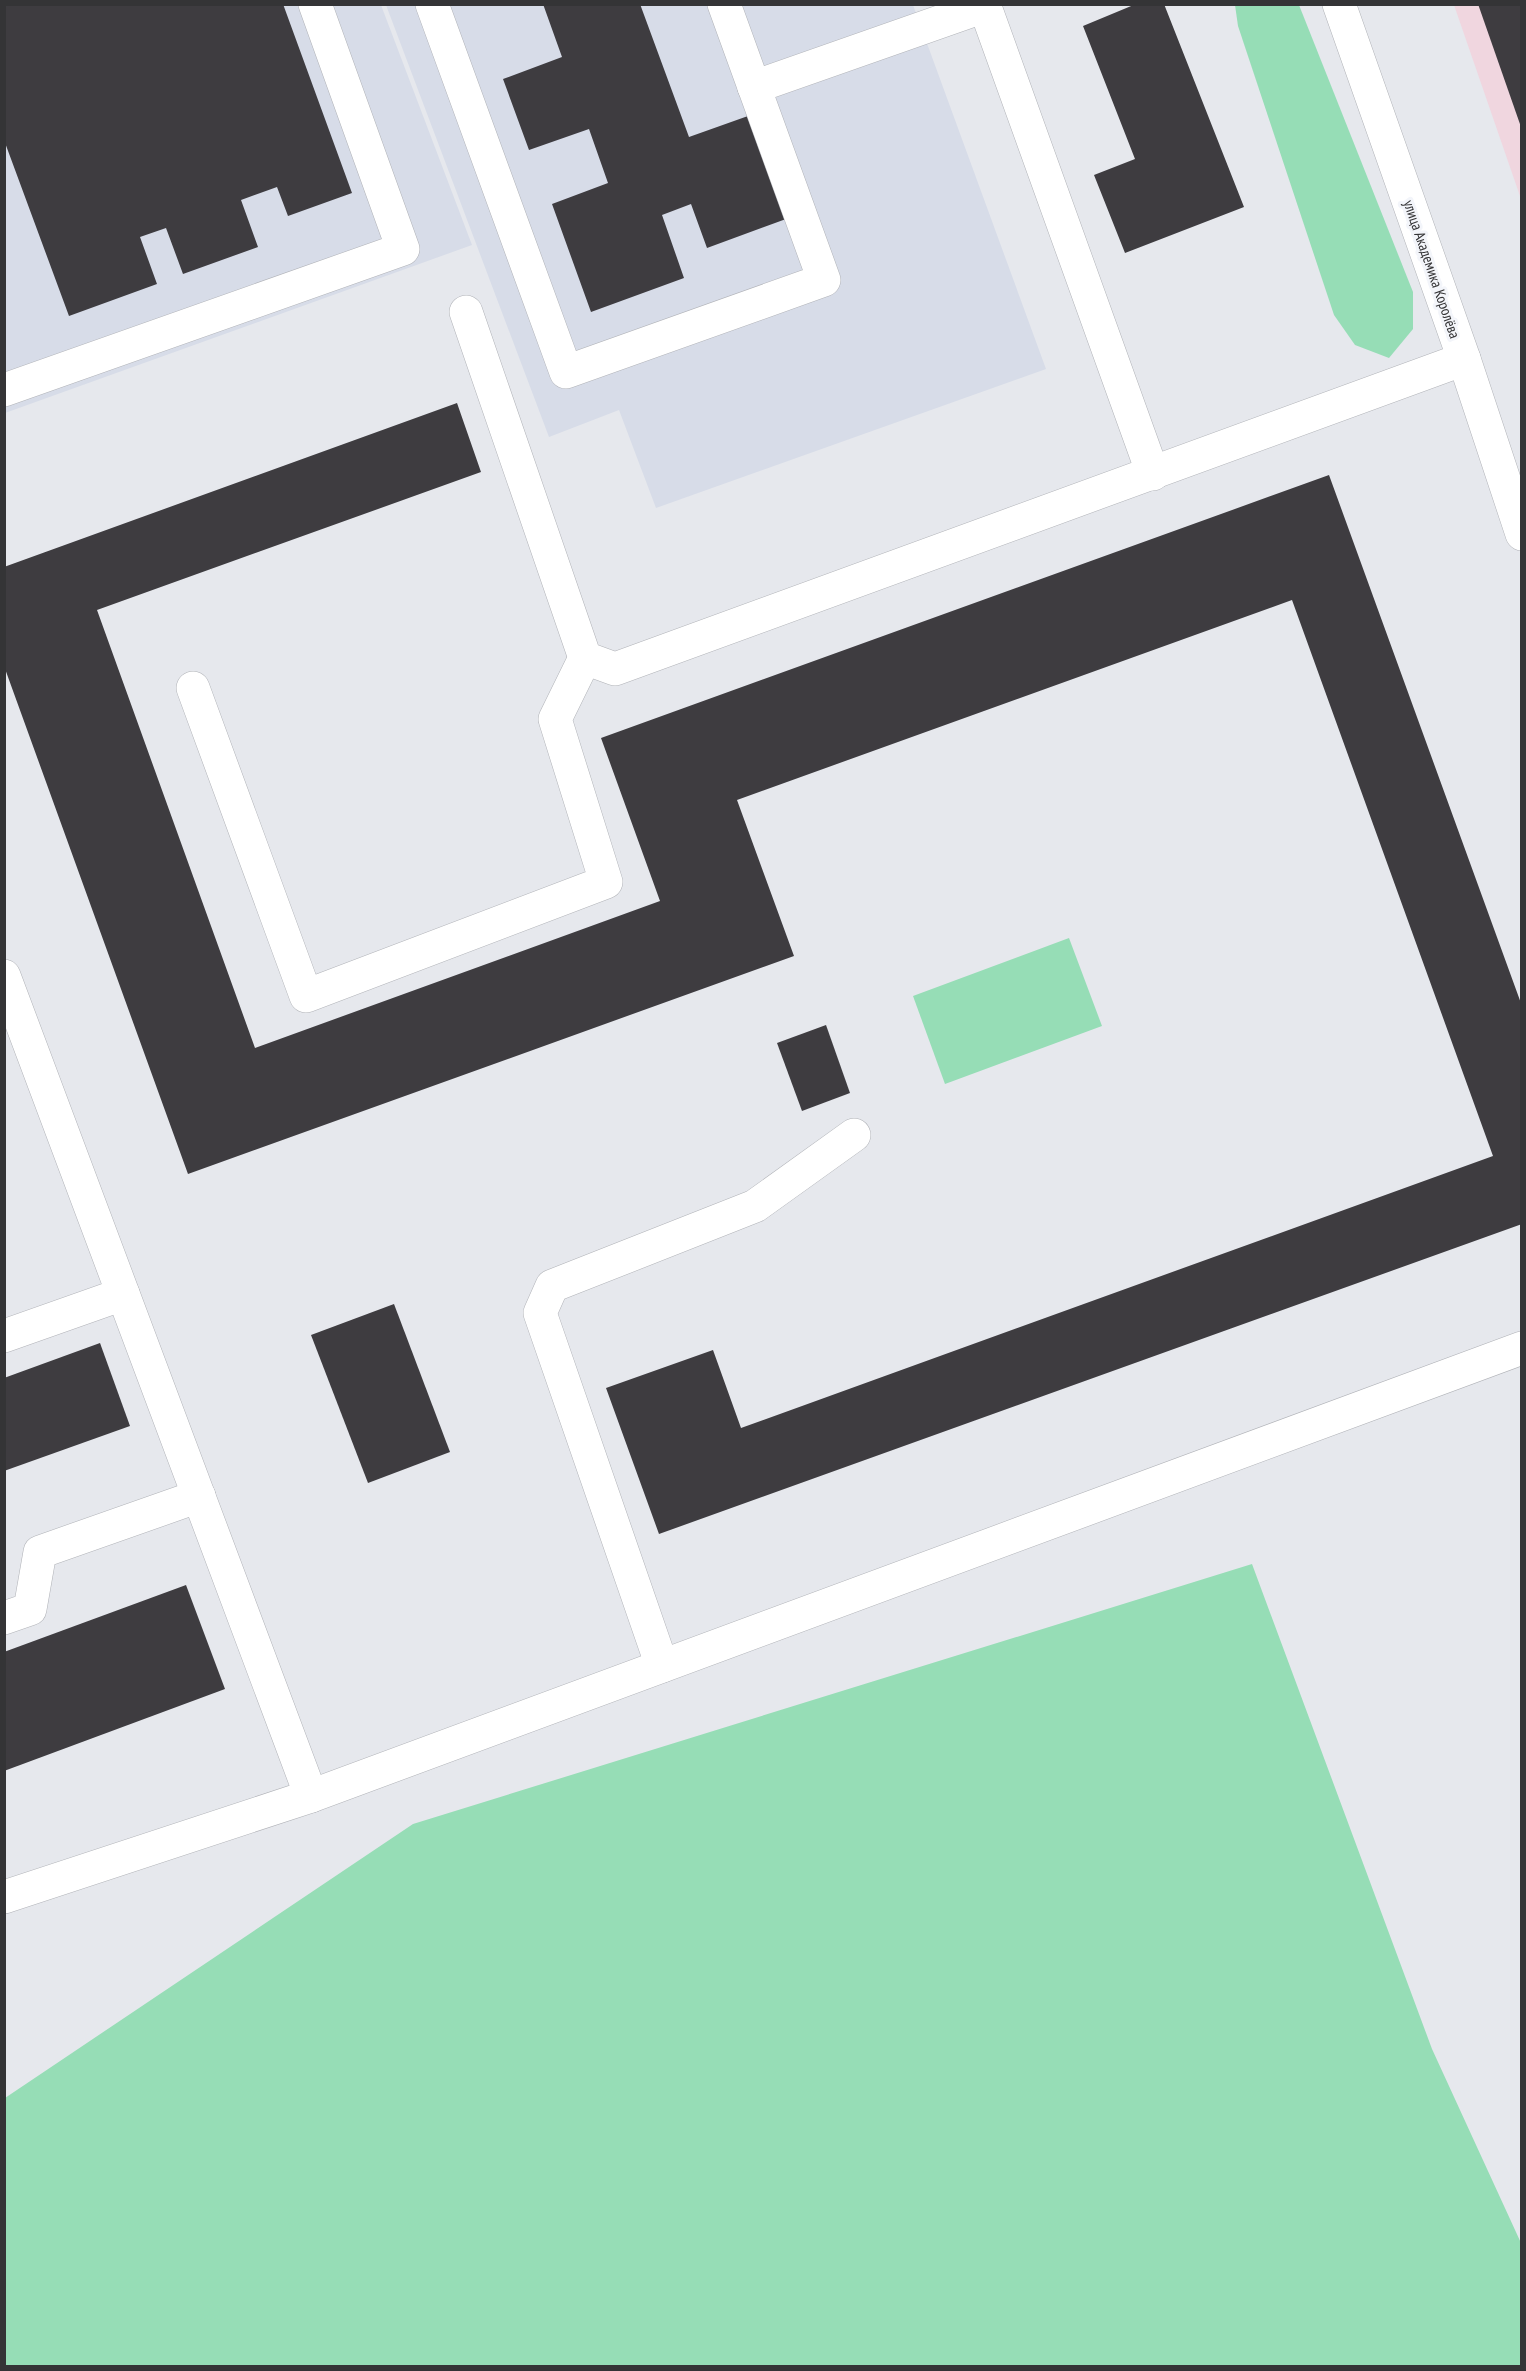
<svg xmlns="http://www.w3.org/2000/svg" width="1526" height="2371" viewBox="0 0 1526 2371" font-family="'PT Sans Narrow',sans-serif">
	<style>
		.built { fill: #d7dce8 }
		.industrial { fill: #f0d6df }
		.green { fill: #96ddb6 }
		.building { fill: #3e3c40 }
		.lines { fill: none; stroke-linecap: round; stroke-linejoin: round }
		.minor-casing { stroke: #b1b3b8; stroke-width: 34 }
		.minor { stroke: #fff; stroke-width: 33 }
		.labels { text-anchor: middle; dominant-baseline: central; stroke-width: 6; stroke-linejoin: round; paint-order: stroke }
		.street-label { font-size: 15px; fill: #343436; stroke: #f3f5fa }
	</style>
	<rect width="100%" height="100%" fill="#e6e8ed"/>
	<g class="built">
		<polygon points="5,5 381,5 472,245 5,413"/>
		<polygon points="386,5 913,5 1046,369 656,508 619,410 549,437"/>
	</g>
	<polygon class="industrial" points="1454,5 1521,5 1521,199"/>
	<g class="green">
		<polygon points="1235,5 1299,5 1413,292 1413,329 1389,358 1355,345 1334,315 1238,26"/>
		<polygon points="1069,938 1102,1026 945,1084 913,996"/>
		<polygon points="1252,1564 1432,2049 1521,2243 1521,2366 5,2366 5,2098 413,1824"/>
	</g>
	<g class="building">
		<polygon points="4,4 283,4 352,193 288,216 277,187 241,200 258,247 183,274 166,228 140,237 157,284 69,316 4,140"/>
		<polygon points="543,4 640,4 689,137 748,116 786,219 707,248 691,204 662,215 684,278 591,312 552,204 608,183 589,129 529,150 503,79 562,57"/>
		<polygon points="1136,4 1164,4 1244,207 1125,253 1094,175 1135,159 1083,26"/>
		<polygon points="1478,4 1522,4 1522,127 1521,127"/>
		<polygon points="457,403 481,472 97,610 255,1048 660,901 601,738 1329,475 1522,1006 1522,1224 659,1534 606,1388 713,1350 741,1428 1493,1156 1292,600 737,800 794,956 188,1174 4,666 4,567"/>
		<polygon points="826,1025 850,1093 802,1111 777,1043"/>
		<polygon points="394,1304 450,1452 368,1483 311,1335"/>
		<polygon points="100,1343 130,1426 4,1471 4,1378"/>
		<polygon points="186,1585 225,1689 4,1771 4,1652"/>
	</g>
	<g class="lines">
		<defs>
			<g id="minor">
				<polyline points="432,4 566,372 824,280 724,4"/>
				<polyline points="984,4 1153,474"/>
				<polyline points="1339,4 1464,359 1522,534"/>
				<polyline points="754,87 985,6"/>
				<polyline points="466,312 585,658 615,669 1464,359"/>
				<polyline points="4,390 403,249 315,4"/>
				<polyline points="193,688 306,996 606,882 555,719 585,658"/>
				<polyline points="4,976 311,1796"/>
				<polyline points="4,1336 123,1294"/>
				<polyline points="4,1618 30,1609 40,1552 199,1496"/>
				<polyline points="662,1666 540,1313 552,1286 755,1206 854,1135"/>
				<polyline points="4,1897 311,1796 1522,1348"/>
			</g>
		</defs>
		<use href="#minor" class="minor-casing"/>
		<use href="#minor" class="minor"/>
	</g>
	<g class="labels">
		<g class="street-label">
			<text transform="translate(1432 269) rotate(71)">улица Академика Королёва</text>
		</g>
	</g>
	<rect width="1526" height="2371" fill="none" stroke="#343436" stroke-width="12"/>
</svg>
